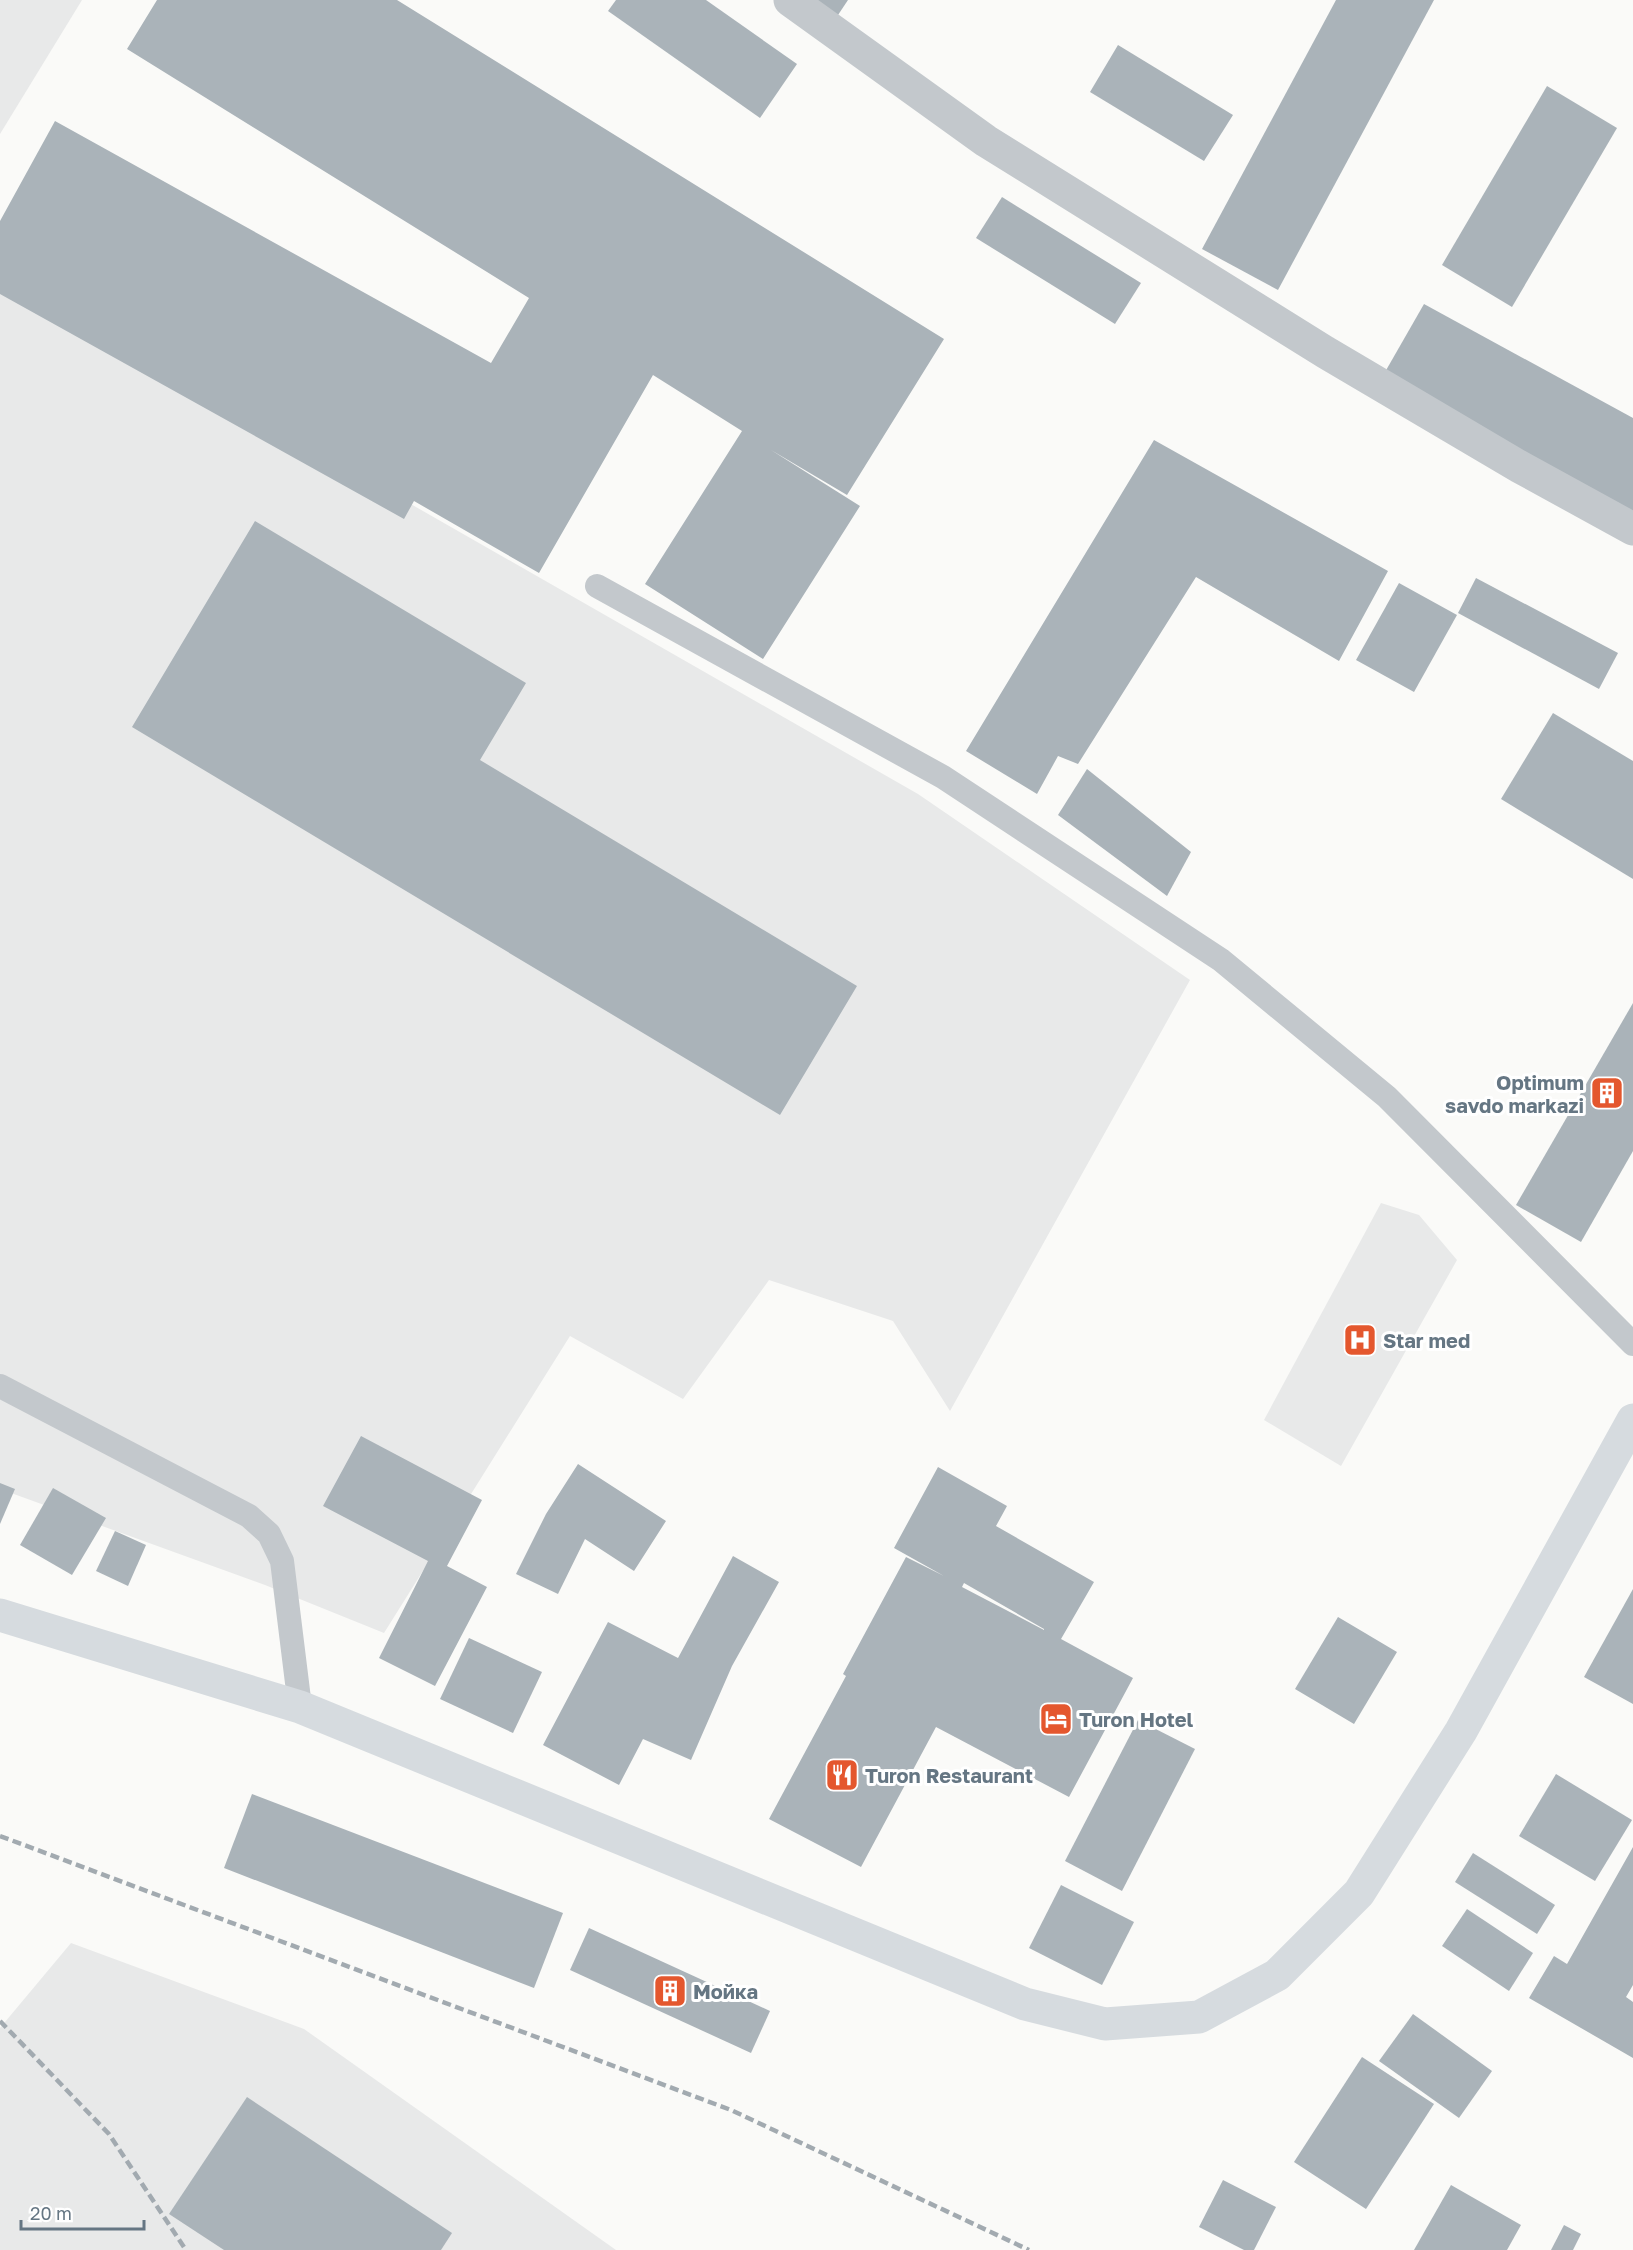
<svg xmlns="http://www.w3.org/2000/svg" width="1633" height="2250" viewBox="0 0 1633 2250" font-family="'Golos Text',sans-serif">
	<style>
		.built { fill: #e8e9e9 }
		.building { fill: #aab3b9; fill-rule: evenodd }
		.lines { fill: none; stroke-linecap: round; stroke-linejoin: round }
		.lane { stroke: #c3c8cc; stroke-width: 24 }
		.street { stroke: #c3c8cc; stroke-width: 33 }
		.secondary { stroke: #d6dbdf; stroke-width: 33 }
		.rail { stroke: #a2aab0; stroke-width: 4.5; stroke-dasharray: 9 4.5; stroke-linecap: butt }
		.labels { text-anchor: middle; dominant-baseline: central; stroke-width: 6; stroke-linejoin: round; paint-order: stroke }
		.poi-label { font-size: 20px; font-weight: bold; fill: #657683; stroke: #fff; text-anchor: start }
	</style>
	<rect width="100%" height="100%" fill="#fafaf8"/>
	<g class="built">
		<polygon points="0,0 82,0 0,134"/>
		<polygon points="0,229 325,455 918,794 1190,980 950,1411 893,1321 769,1280 683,1399 570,1336 384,1633 265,1585 0,1489"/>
		<polygon points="1381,1203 1419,1215 1457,1260 1341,1466 1264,1420"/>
		<polygon points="71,1943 304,2029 616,2250 0,2250 0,2028"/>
	</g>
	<g class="building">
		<polygon points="157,0 397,0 944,339 847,495 771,450 860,506 763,659 645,584 742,431 653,375 539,573 414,501 404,519 0,294 0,221 55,121 491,363 529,298 127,49"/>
		<polygon points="616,0 706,0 797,64 760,118 608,11"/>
		<polygon points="795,0 848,0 832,24"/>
		<polygon points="1336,0 1434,0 1278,290 1202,249"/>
		<polygon points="1118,45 1233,115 1204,161 1090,92"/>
		<polygon points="1547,86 1617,128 1512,307 1442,265"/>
		<polygon points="1002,197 1141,283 1115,324 976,238"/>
		<polygon points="1424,304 1633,418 1633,518 1377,386"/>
		<polygon points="1154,440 1388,571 1339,661 1196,577 1078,764 1058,756 1037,794 966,751"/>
		<polygon points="255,521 526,683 480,760 857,986 780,1115 132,727"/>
		<polygon points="1476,578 1618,653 1599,689 1458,613"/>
		<polygon points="1399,583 1457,615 1414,692 1356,660"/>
		<polygon points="1553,713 1633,761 1633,879 1501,799"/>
		<polygon points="1087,769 1191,852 1167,896 1058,815"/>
		<polygon points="1633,1003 1633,1151 1581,1242 1516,1205"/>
		<polygon points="361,1436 482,1500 447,1566 487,1587 435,1686 379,1658 428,1561 323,1506"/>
		<polygon points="578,1464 666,1521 634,1571 585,1539 558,1594 516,1574 546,1514"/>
		<path d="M938,1467l69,39 -11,20 98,56 -33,57 72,39 -64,119 -133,-70 -75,140 -92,-48 77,-143 -3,-2 63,-117 38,19 -50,-28zM964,1583l80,46v1l-82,-43z"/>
		<polygon points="0,1483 15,1489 0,1524"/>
		<polygon points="53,1488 106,1518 72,1575 20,1545"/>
		<polygon points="115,1531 146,1545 128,1586 96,1571"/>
		<polygon points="733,1556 779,1582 732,1666 691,1760 643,1739 619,1785 543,1745 608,1622 678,1658"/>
		<polygon points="1633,1589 1633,1704 1584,1677"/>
		<polygon points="1338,1617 1397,1652 1354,1724 1295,1689"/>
		<polygon points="469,1638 542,1672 513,1733 440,1699"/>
		<polygon points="1138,1720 1195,1749 1122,1891 1065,1861"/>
		<polygon points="1556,1774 1632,1820 1595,1881 1519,1836"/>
		<polygon points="252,1794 563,1913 534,1988 224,1868"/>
		<polygon points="1633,1847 1633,1985 1626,1997 1633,2002 1633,2058 1529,1998 1554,1956 1567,1964"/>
		<polygon points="1473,1853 1555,1905 1537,1934 1455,1882"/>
		<polygon points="1061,1885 1134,1922 1102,1985 1029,1948"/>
		<polygon points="1467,1909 1533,1953 1509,1991 1442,1946"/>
		<polygon points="589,1928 770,2011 751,2053 570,1970"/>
		<polygon points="1413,2014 1492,2071 1459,2118 1379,2061"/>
		<polygon points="1362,2057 1434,2104 1366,2209 1294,2162"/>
		<polygon points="247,2097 452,2233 441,2250 224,2250 169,2214"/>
		<polygon points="1223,2180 1276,2207 1254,2250 1244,2250 1199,2227"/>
		<polygon points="1451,2185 1521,2225 1507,2250 1414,2250"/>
		<polygon points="1564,2225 1581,2234 1573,2250 1551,2250"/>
	</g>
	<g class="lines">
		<g class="lane">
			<polyline points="597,586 943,777 1221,960 1387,1097 1633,1344"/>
			<polyline points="0,1386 249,1516 269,1534 282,1561 300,1707"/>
		</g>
		<polyline class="street" points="790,0 986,141 1325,352 1520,467 1633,529"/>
		<polyline class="secondary" points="0,1615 300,1707 1025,2004 1105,2024 1199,2017 1277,1975 1359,1893 1461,1731 1633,1420"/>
		<g class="rail">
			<polyline points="0,1836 731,2110 1029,2250"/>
			<polyline points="0,2021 109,2134 186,2250"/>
		</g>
	</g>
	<defs>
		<symbol id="building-square" viewBox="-11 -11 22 22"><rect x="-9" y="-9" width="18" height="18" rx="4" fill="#e4572e" stroke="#fff"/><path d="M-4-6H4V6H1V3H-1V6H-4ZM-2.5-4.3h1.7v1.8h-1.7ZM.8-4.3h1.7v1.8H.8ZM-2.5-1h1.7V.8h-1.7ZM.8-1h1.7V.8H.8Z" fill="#fff"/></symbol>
		<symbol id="hospital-square" viewBox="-11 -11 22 22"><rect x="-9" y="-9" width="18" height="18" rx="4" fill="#e4572e" stroke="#fff"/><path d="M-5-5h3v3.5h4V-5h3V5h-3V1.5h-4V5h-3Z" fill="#fff"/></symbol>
		<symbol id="hotel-square" viewBox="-11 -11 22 22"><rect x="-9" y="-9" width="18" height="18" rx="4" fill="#e4572e" stroke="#fff"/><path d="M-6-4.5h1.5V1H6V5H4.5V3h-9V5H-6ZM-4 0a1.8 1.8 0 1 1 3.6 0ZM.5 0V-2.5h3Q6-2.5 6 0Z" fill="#fff"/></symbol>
		<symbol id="restaurant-square" viewBox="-11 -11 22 22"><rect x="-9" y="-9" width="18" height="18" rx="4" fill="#e4572e" stroke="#fff"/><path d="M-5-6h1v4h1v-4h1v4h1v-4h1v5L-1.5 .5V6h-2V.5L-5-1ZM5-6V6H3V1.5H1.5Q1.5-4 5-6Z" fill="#fff"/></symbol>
	</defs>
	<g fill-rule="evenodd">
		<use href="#building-square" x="1588" y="1074" width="38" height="38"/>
		<use href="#hospital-square" x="1341" y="1321" width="38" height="38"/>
		<use href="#hotel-square" x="1037" y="1700" width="38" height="38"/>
		<use href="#restaurant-square" x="823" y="1756" width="38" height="38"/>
		<use href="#building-square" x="651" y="1972" width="38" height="38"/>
	</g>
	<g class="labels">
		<g class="poi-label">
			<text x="1584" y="1082" text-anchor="end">Optimum<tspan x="1584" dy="23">savdo markazi</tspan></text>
			<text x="1383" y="1340">Star med</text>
			<text x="1079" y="1719">Turon Hotel</text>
			<text x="865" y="1775">Turon Restaurant</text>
			<text x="693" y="1991">Мойка</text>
		</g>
	</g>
	<path d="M21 2220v9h123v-9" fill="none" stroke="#657683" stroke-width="3"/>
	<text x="30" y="2220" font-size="18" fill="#657683" stroke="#ffffff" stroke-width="4.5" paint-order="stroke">20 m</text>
</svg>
